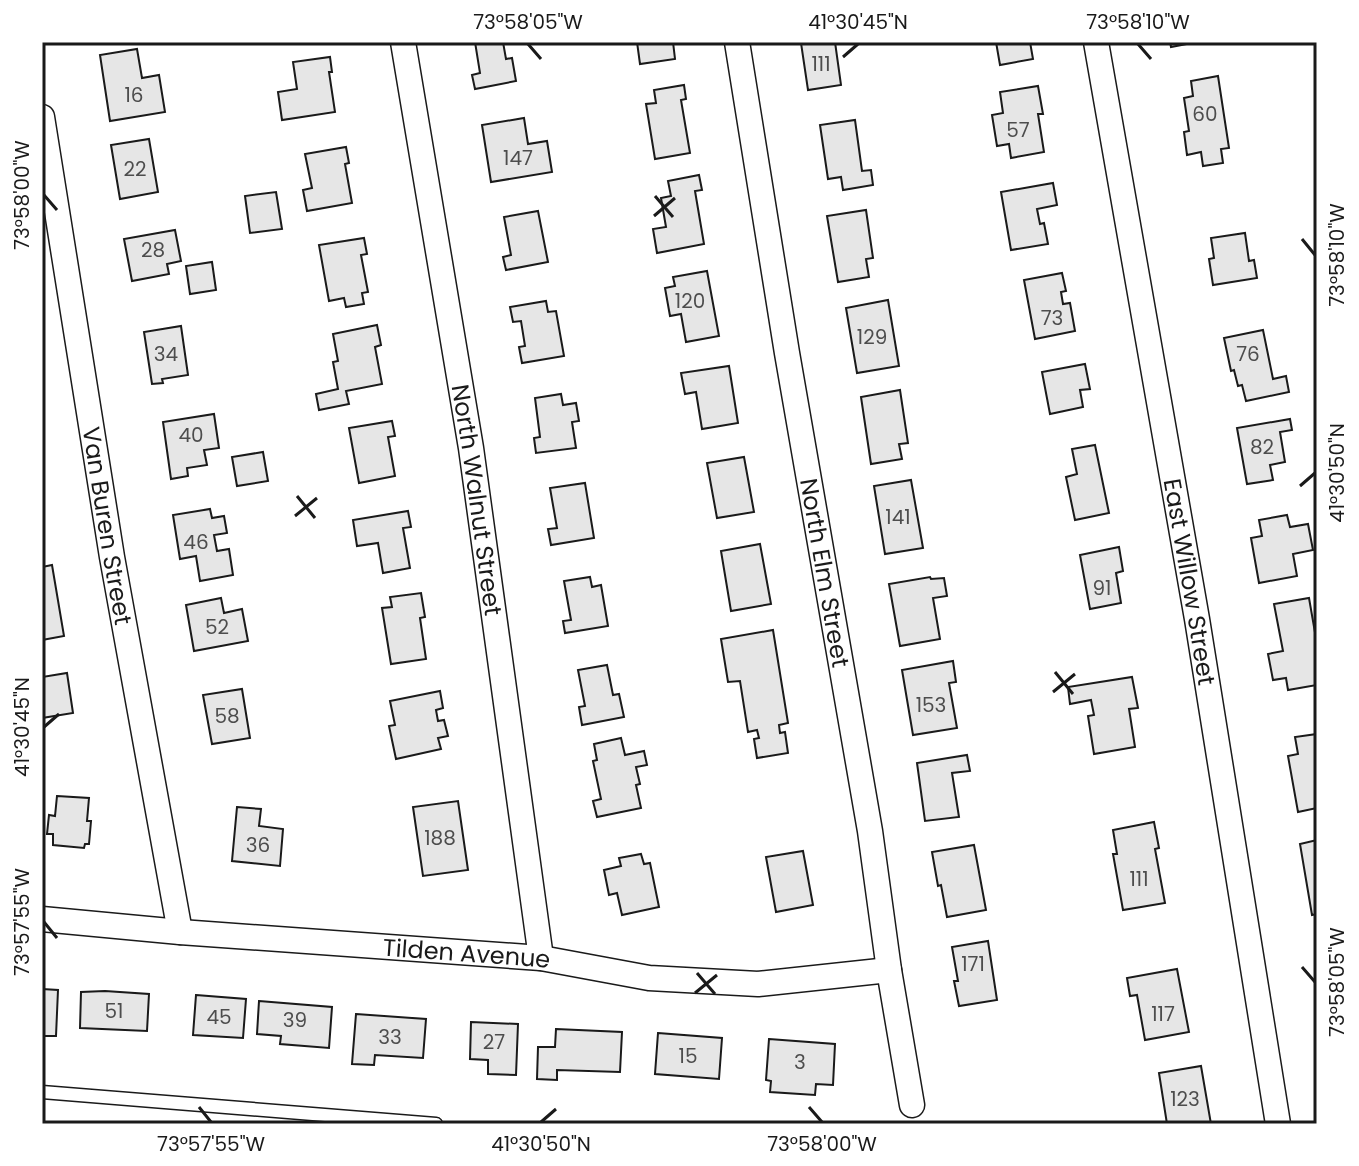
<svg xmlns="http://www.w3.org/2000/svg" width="1359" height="1166" viewBox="0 0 1359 1166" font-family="Poppins,sans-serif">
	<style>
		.building { fill: #e6e6e6; stroke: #1a1a1a; stroke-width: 2 }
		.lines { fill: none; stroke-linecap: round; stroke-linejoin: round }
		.service-casing { stroke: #1a1a1a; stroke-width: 15 }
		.minor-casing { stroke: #1a1a1a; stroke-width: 27 }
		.service { stroke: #fff; stroke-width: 12 }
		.minor { stroke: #fff; stroke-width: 24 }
		.ticks { fill: none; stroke: #1a1a1a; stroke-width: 3 }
		.labels { text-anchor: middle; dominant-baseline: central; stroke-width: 6; stroke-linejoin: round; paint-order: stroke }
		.number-label { font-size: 20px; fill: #4d4d4d }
		.street-label { font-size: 24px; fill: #1a1a1a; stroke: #fff }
		.neatline { fill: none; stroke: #1a1a1a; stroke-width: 3 }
		.ticks-label { font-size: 20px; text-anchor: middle; fill: #1a1a1a }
	</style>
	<rect width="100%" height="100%" fill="#fff"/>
	<g class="building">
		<polygon points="475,42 503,42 506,59 512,58 516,81 475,89 472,75 480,73"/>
		<polygon points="637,42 673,42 675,59 640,64"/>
		<polygon points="835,42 841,85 808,90 801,43"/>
		<polygon points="996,42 1030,42 1033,59 1000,65"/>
		<polygon points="1170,42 1197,42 1171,47"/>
		<polygon points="137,49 142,78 159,75 165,112 110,121 100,55"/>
		<polygon points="330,57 332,72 329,72 335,112 282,120 278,92 297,89 293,62"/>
		<polygon points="1218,76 1229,148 1221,149 1223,163 1203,166 1201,152 1187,155 1184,132 1189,131 1184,98 1193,96 1191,81"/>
		<polygon points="684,85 686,99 681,100 690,153 655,159 646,104 656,103 654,90"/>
		<polygon points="1038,86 1043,114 1038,114 1044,152 1011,158 1009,144 997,146 992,115 1003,113 1000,92"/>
		<polygon points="524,118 528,144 547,141 552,172 491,182 482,125"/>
		<polygon points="855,120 862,171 871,170 873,185 843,190 841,177 828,179 820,125"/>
		<polygon points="149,139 158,192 120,199 111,145"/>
		<polygon points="346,147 349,163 345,164 352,203 307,211 303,190 312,188 305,154"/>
		<polygon points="699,175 702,190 695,191 704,244 657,253 653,229 666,227 661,198 671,196 668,181"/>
		<polygon points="1053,183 1057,205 1037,209 1040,224 1044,223 1048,244 1011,250 1001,192"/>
		<polygon points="276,192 282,229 250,233 245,196"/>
		<polygon points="866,210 873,258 866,259 869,277 838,282 827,216"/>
		<polygon points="538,211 548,262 506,270 503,257 511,255 504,217"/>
		<polygon points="175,230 181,261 167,264 169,274 132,281 124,239"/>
		<polygon points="1245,233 1249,261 1254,260 1257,278 1213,285 1209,259 1214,258 1211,238"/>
		<polygon points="364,238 367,254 361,255 368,292 362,293 364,304 346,307 344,298 329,301 319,245"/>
		<polygon points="212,262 216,290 190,294 186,266"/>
		<polygon points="707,271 719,336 686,342 681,314 670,316 665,288 675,286 673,277"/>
		<polygon points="1062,273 1066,291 1061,292 1063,304 1070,303 1075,331 1035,339 1024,280"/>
		<polygon points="888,300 899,366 857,373 846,308"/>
		<polygon points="546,301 548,312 556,311 564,356 522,363 519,347 525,346 521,321 513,322 510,307"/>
		<polygon points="377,325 381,345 375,347 382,384 346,391 349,404 319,410 316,394 338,389 333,362 338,361 333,334"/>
		<polygon points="181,326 188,375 162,379 163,383 152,384 144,332"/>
		<polygon points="1263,330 1273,379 1286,376 1289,392 1246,401 1242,385 1238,386 1234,370 1231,371 1224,338"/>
		<polygon points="1085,364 1090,389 1080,390 1083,407 1050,414 1042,372"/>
		<polygon points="729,366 738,423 702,429 696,392 685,394 681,373"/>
		<polygon points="900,390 908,443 899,444 902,459 871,464 861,397"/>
		<polygon points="561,394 563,405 576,403 579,421 572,422 576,448 536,453 534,438 540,437 535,398"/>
		<polygon points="214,414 219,448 204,450 207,465 187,468 188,476 171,479 163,422"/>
		<polygon points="1290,419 1292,430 1280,432 1285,462 1270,465 1273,480 1247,484 1237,428"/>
		<polygon points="392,421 395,436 388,437 395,476 359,483 349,428"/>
		<polygon points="1095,445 1109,513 1075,520 1066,477 1077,474 1072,449"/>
		<polygon points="263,452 268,481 237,486 232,457"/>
		<polygon points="744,457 754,512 717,518 707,463"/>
		<polygon points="911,480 923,548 885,554 874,486"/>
		<polygon points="585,483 594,538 551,545 548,529 557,528 550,488"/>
		<polygon points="210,509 212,518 224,516 227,533 214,535 217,551 229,549 233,575 200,581 196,556 180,559 173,515"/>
		<polygon points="408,511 411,527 403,528 410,568 383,573 378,543 357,546 353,520"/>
		<polygon points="1287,515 1290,527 1308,524 1313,550 1293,554 1297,576 1259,583 1251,538 1262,536 1259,520"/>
		<polygon points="760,544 771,604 731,611 721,551"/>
		<polygon points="1119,547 1123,571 1116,573 1121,603 1090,609 1080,555"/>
		<polygon points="52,565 64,636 42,640 42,567"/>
		<polygon points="590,577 592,587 601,585 608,626 565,633 563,621 571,620 564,581"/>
		<polygon points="930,577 931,579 944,578 947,596 933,598 940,639 900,646 889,584"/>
		<polygon points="421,593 425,617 420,618 426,659 391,664 382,608 392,607 390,597"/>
		<polygon points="221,598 224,613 242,609 248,641 194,651 186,605"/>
		<polygon points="1309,598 1317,644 1317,685 1288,690 1286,678 1273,680 1268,654 1283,651 1274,604"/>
		<polygon points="773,630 788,723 779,725 780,733 785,732 788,753 757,758 754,739 759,738 757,730 748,732 740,681 728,682 721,639"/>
		<polygon points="953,661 956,682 949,683 957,728 913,735 902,670"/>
		<polygon points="607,665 613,695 619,694 624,717 582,725 579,707 585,706 578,670"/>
		<polygon points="67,673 73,713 42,718 42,677"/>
		<polygon points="1132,677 1138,708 1129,709 1135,747 1094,754 1088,716 1094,715 1091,700 1070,704 1068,687"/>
		<polygon points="242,689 250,738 212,744 203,695"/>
		<polygon points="440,691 443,708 436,710 438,721 444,720 448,736 438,738 441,749 396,759 389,726 395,725 390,701"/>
		<polygon points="1317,734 1317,808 1298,812 1288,756 1298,754 1295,737"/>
		<polygon points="621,738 625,755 644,751 647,765 636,767 640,784 636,785 641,808 597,817 593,801 601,799 593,761 597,760 594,744"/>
		<polygon points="967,755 970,771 952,773 959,817 925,821 917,763"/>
		<polygon points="57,796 89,798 87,821 91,821 89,844 85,844 84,848 53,845 53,834 47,834 49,815 55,816"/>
		<polygon points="458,801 468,870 423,876 413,807"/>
		<polygon points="237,807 261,809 259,826 283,829 280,866 232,861"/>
		<polygon points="1154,822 1159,848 1155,849 1165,903 1123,910 1113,854 1117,854 1113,830"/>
		<polygon points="1317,840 1317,914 1312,915 1300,844"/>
		<polygon points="974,845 986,910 947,917 941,885 938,886 932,852"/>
		<polygon points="803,851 813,905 776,912 766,857"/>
		<polygon points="641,854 644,864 650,863 659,907 622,915 617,893 609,895 604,870 621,866 619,858"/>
		<polygon points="988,941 997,1000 959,1006 954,981 958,981 952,947"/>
		<polygon points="1177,969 1189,1032 1145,1040 1137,995 1130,996 1127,978"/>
		<polygon points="42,989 58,990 56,1036 42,1036"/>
		<polygon points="105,991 149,994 147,1031 80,1028 81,992"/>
		<polygon points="196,995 246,999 243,1038 193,1035"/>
		<polygon points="259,1001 332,1007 329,1048 280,1044 281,1036 257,1034"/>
		<polygon points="356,1014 426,1019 423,1058 375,1055 374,1065 352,1064"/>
		<polygon points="471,1022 518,1024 516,1075 488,1074 488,1060 470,1059"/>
		<polygon points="556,1029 622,1032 620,1072 557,1070 557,1080 537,1079 538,1047 555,1047"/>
		<polygon points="658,1033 722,1038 719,1079 655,1074"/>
		<polygon points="769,1039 835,1044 833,1085 816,1084 815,1095 770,1092 771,1081 766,1080"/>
		<polygon points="1201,1066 1211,1124 1167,1124 1159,1073"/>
	</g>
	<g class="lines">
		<defs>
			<polyline id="service" points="42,1092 436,1124"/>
			<g id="minor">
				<path id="s1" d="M403,42l68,406 70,510"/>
				<path id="s2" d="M737,42l50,311 83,478 19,139 23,135"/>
				<path id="s3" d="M1096,42l101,577 81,505"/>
				<path id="s4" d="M42,117l70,440 68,375"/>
				<path id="s5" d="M42,919l138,13 361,26 108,20 109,6 131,-14"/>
			</g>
		</defs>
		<use href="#service" class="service-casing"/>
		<use href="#minor" class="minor-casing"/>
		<use href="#service" class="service"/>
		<use href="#minor" class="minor"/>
	</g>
	<path class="ticks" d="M528,44l13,15M1138,44l13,15M843,57l15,-13M44,195l13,15M655,196l18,21M654,216l21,-18M1302,239l13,16M1300,486l15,-13M297,496l18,22M295,516l22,-18M1055,672l18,22M1053,692l22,-18M44,727l15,-13M44,922l13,16M1302,967l13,15M697,973l18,21M695,993l22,-18M199,1107l12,15M809,1107l13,15M541,1122l15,-13"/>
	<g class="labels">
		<g class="number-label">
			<text x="821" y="64">111</text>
			<text x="134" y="95">16</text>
			<text x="1205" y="114">60</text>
			<text x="1018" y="130">57</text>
			<text x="518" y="158">147</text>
			<text x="135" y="169">22</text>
			<text x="153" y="250">28</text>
			<text x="690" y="301">120</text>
			<text x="1052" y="318">73</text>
			<text x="872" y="337">129</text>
			<text x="166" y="354">34</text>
			<text x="1248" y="354">76</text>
			<text x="191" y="435">40</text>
			<text x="1262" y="447">82</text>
			<text x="898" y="517">141</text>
			<text x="196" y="542">46</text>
			<text x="1102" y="588">91</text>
			<text x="217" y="627">52</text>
			<text x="931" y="705">153</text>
			<text x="227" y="716">58</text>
			<text x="440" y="838">188</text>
			<text x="258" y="845">36</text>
			<text x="1139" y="879">111</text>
			<text x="973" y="964">171</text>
			<text x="114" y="1011">51</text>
			<text x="1163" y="1014">117</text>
			<text x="219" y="1017">45</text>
			<text x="295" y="1020">39</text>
			<text x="390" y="1037">33</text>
			<text x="494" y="1042">27</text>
			<text x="688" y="1056">15</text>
			<text x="800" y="1062">3</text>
			<text x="1185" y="1099">123</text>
		</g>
		<g class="street-label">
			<text stroke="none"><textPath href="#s1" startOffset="464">North Walnut Street</textPath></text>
			<text stroke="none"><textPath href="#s4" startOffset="414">Van Buren Street</textPath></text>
			<text stroke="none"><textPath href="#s2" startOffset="538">North Elm Street</textPath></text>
			<text stroke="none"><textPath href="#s3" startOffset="548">East Willow Street</textPath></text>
			<text stroke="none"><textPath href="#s5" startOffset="426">Tilden Avenue</textPath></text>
		</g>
	</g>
	<rect width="1359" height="1166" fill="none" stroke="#ffffff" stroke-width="88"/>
	<rect x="44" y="44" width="1271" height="1078" class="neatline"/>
	<g class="ticks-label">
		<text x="528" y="29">73°58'05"W</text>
		<text x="858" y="29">41°30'45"N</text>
		<text x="1138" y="29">73°58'10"W</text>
		<text transform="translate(22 195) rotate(-90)" y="7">73°58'00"W</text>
		<text transform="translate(1337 255) rotate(-90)" y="7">73°58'10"W</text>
		<text transform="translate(1337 473) rotate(-90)" y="7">41°30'50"N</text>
		<text transform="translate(22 727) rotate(-90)" y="7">41°30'45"N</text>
		<text transform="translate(22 922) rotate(-90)" y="7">73°57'55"W</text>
		<text transform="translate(1337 982) rotate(-90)" y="7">73°58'05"W</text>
		<text x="211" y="1151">73°57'55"W</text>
		<text x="541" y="1151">41°30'50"N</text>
		<text x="822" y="1151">73°58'00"W</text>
	</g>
</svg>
